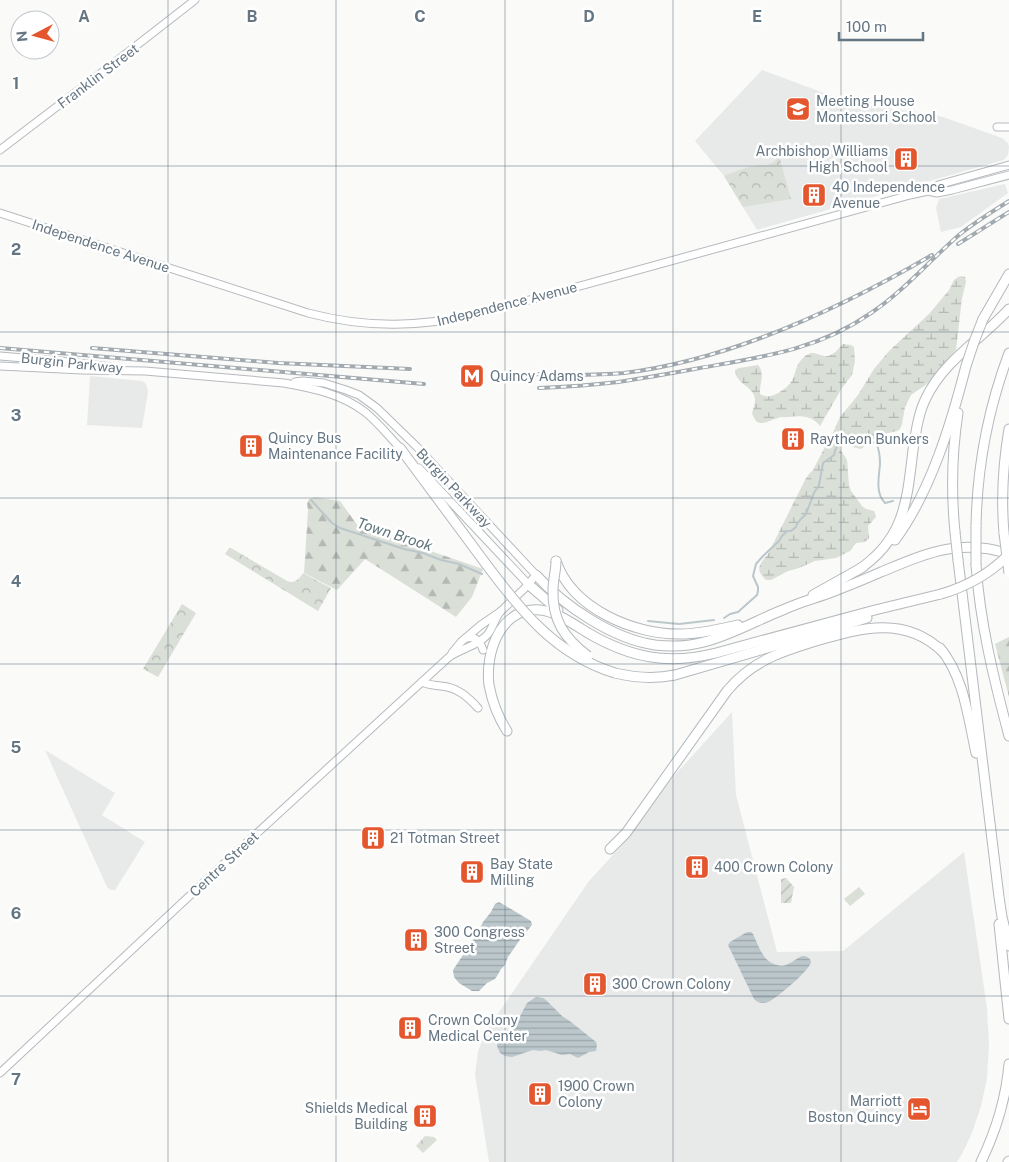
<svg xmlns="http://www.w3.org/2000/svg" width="1009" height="1162" viewBox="0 0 1009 1162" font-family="'Public Sans',sans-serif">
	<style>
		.built { fill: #e8e9e9 }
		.forest { fill: url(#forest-firs) }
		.wetland { fill: url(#wetland-marsh) }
		.park { fill: url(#park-crowns) }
		.garden { fill: url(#garden-furrows) }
		.pitch { fill: #dadfd7 }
		.water { fill: url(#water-rules) }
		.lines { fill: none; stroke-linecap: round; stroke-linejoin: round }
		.stream { stroke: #bbc7cb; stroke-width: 2 }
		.major-casing { stroke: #b5babe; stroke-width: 9 }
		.highway-casing { stroke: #b4b9bd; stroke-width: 11 }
		.major { stroke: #fff; stroke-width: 7 }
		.highway { stroke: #fff; stroke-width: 9 }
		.rail-casing { stroke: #a2aab0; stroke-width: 4 }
		.rail { stroke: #fff; stroke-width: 2; stroke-dasharray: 5.5; stroke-linecap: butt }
		.highway-bridge-casing { stroke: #b4b9bd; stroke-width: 11; stroke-linecap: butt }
		.highway-bridge { stroke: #fff; stroke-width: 9 }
		.grid { fill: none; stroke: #657683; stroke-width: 1; stroke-opacity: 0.55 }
		.labels { text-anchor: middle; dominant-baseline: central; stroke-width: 5; stroke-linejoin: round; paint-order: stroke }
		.street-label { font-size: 14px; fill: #657683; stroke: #fff }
		.poi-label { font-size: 14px; fill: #657683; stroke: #fff; text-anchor: start }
		.water-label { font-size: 15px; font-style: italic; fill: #60757c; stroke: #fff }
		.grid-label { font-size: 16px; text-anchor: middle; font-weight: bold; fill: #657683; stroke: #fff; stroke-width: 5; stroke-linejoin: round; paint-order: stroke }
	</style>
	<defs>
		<pattern id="forest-firs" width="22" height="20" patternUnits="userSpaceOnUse" patternTransform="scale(1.25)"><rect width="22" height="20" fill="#dadfd7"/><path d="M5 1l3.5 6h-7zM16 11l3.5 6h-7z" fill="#b4b9b4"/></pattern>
		<pattern id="wetland-marsh" width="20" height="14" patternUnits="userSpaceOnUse" patternTransform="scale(1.25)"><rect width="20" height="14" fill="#dadfd7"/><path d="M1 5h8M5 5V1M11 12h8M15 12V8" fill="none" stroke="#b4b9b4"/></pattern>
		<pattern id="park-crowns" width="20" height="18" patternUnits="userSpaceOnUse" patternTransform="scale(1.25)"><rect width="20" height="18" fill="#dadfd7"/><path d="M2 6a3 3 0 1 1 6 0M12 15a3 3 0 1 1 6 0" fill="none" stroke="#b4b9b4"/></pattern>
		<pattern id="garden-furrows" width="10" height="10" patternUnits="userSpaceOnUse" patternTransform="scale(1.25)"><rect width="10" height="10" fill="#dadfd7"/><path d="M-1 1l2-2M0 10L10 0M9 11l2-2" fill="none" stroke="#b4b9b4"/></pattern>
		<pattern id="water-rules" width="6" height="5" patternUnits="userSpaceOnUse" patternTransform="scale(1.25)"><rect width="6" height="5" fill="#bbc7cb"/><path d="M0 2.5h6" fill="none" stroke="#9ca6aa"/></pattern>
	</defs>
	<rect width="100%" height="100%" fill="#fafaf8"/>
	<g class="built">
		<polygon points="762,70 851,103 932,114 943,117 1002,138 1008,143 1009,147 1008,155 1004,160 757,230 724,176 695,141"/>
		<polygon points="1005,184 1008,193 961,227 941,232 936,208 939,199"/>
		<polygon points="90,376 142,381 145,383 147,387 148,392 142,428 87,425"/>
		<polygon points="732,712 736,795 777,952 843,951 964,852 987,1008 989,1045 987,1079 981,1106 972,1133 962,1154 957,1162 489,1162 475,1075 478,1051 486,1031 589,881 623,844 663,788"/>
		<polygon points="45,750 115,793 102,815 145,842 115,890 111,890 107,887"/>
	</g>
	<g class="forest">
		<polygon points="315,497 340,501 358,526 483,569 472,597 456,617 365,559 337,590 304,573 308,510 307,503 309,499"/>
		<polygon points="1009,637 1009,697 995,644"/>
	</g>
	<g class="wetland">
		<path d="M962,276l3,1 1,5 -4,16 -6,52 -29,34 -16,11 -6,12 -3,17 -2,5 -3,2 -13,3 -7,3 -16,12 -8,-2 -7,-4 -5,2 -1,4 7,11 2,25 2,6 11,15 4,3 8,2 1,2 1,4 -8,9 1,12 -4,4 -9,1 -6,8 -14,7 -21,3 -16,7 -11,3 -17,9h-5c-12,-11 -6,-16 2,-26l37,-74 4,-6 4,-4 13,-25 5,-8 9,-20 18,-22 16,-26 15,-18 40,-37 20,-24 5,-10 4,-3z"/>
		<path d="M843,344l8,1 3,2 1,14 -3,14 -10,13 -22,38c-9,-12 -21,-10 -34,-9 -6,1 -2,-1 -8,1 -11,3 -21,12 -26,-5 1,-4 3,-8 3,-12 1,-14 -20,-17 -20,-31l4,-2 19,-3c8,9 1,18 2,29 5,3 9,3 14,1 9,-4 17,-10 20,-19 2,-6 3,-12 8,-17 12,-12 15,-2 26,-3 6,-1 11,-8 15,-12z"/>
	</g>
	<g class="park">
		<path d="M779,156l12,43 -48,8 -19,-31c8,-3 22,-9 31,-10 11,-2 17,1 24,-10z"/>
		<path d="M229,548h2l56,33c8,3 11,-1 16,-8l28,15 -13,23 -93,-57z"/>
		<polygon points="182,604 196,613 158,677 143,669"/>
		<polygon points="425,1136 434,1137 437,1140 423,1153 416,1146"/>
	</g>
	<polygon class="garden" points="786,878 794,887 791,903 781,903 781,879"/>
	<polygon class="pitch" points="859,887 865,894 850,906 844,899"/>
	<g class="water">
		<polygon points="499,902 531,921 532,925 519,941 508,957 505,965 501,969 497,976 495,979 487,983 479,991 472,991 459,983 454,977 453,970 463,955 467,946 475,938 483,922 491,912 495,904"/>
		<path d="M747,932h4l2,2c6,12 9,27 24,31 4,1 8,1 11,-1 5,-2 9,-6 14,-8 4,0 8,1 9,6 0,7 -35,37 -43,40 -6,2 -10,1 -14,-3l-26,-54 2,-3z"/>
		<polygon points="536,997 543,998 546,1000 562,1016 571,1022 596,1042 597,1045 596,1051 589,1052 578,1058 570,1054 562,1055 546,1050 541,1051 533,1050 512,1057 505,1056 500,1053 497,1046 498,1039 517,1022 527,1003"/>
	</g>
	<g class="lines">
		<g class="stream">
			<polyline points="311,500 332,523 340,528 404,549 423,553 441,560 459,564 482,574"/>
			<path d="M724,618l6,-4 8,-2 19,-17 1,-4v-4l-5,-11 3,-12 7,-8 16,-15 3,-5 5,-5h4l5,-4 1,-3 3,-4 6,-6 8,-21 5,-8 4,-22 11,-8c1,-6 6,-18 13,-18 3,0 5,2 8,2 10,-1 14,-1 22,6 2,5 3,14 3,19 -1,13 -5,29 5,39l8,-2"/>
			<polyline points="648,621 679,624 714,620"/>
		</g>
		<defs>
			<g id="major">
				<polyline points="997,127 1009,127"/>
				<polyline points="0,150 105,70 195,0"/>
				<polyline points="928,191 938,185 1009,165"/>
				<path d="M0,213l308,100c61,16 113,14 174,0l428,-118 18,-4 9,2 15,-3 57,-15"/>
				<polyline points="0,356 60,361 112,367"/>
				<path d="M0,366l82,4 63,1 139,12c28,5 58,11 81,29 14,11 25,26 38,39"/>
				<polyline points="295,382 303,381 324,383 346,390 359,395 377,408 417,447 536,575 524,589 500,612 481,625 461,642 452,653"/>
				<polyline points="419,468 528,584"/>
				<path d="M466,638c10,-2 14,3 17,12"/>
				<path d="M422,682c6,3 12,3 19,4 16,1 27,11 37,22"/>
				<path d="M0,1073l230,-215 219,-201c13,-9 29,-11 39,-23 5,-7 7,-15 12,-22"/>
			</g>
			<g id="highway">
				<polyline points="983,319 1009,274"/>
				<polyline points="400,448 486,564"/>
				<path d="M976,527c1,-60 12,-118 33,-174"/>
				<path d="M955,532c-4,-40 -3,-80 3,-119"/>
				<path d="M1004,533c-3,-35 -1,-69 5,-104"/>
				<path d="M895,540c36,-49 56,-116 71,-174"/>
				<polyline points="958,560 999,897 1002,917 1009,946"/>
				<path d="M556,561c16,48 79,74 125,73 19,0 39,-5 57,-9"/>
				<path d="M976,565c4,58 18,115 33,171"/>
				<path d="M858,570c47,-31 49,-70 55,-120 3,-18 5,-36 13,-52 18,-38 56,-59 83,-89"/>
				<path d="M536,575c28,31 77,64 119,70 17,2 34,1 49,-3 28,-7 55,-23 81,-33 15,-7 31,-11 47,-17 16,-6 33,-13 49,-20 46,-19 78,-34 128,-18"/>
				<polyline points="528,584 558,610"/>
				<polyline points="813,595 863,567"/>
				<path d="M940,648c24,29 28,69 36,105"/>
				<path d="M615,673c21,5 40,6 60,2l147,-43 45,-14"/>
				<path d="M507,731c-9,-14 -15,-30 -18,-46 -4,-32 11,-78 51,-75 15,1 35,15 48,23 43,25 80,32 128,20l159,-43 66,-16"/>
				<path d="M610,849l16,-16 101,-142c25,-30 53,-39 89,-50 45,-13 89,-26 127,11"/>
				<polyline points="999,924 1009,1019"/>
				<path d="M981,1162c15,-31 25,-63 28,-98"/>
				<polyline points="1008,1162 1009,1161"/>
			</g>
		</defs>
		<use href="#major" class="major-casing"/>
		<use href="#highway" class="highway-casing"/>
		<use href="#major" class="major"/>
		<use href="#highway" class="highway"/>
		<defs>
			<g id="rail">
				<polyline points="958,244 1009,212"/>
				<polyline points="0,348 424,384"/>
				<polyline points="92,348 278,363 410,369"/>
				<path d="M525,374c33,1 66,2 99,-1 106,-13 217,-65 308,-118"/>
				<path d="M539,388c26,-1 53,-3 79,-6 27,-4 55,-9 82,-14 62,-11 118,-18 171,-55 33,-22 58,-52 88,-78 16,-13 33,-23 50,-34"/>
			</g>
		</defs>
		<use href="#rail" class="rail-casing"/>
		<use href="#rail" class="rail"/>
		<defs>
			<g id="highway-bridge">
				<polyline points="966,366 974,342 983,319"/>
				<polyline points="976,527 976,565"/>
				<polyline points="955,532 958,560"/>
				<polyline points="1004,533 1009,573"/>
				<path d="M556,561c0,10 -3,19 -3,28 -1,31 11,49 35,67"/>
				<path d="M486,564c35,47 70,91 129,109"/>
				<path d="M941,594c27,-8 49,-20 68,-40"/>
			</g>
		</defs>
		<use href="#highway-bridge" class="highway-bridge-casing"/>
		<use href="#highway-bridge" class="highway-bridge"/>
	</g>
	<path class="grid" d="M168,0v1162M336,0v1162M505,0v1162M673,0v1162M841,0v1162M0,166h1009M0,332h1009M0,498h1009M0,664h1009M0,830h1009M0,996h1009"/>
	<defs>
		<symbol id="school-square" viewBox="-11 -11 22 22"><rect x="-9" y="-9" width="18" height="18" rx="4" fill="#e4572e" stroke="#fff"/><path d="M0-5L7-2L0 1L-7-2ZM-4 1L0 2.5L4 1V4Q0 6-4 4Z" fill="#fff"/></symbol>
		<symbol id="building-square" viewBox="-11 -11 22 22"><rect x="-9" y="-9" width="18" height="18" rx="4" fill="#e4572e" stroke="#fff"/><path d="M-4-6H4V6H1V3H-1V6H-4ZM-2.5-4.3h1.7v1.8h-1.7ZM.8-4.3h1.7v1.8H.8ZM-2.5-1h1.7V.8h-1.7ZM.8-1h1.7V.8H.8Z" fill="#fff"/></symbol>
		<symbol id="metro-square" viewBox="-11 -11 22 22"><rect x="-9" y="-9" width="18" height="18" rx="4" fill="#e4572e" stroke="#fff"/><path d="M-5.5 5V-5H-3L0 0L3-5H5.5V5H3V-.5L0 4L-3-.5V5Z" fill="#fff"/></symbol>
		<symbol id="hotel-square" viewBox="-11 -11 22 22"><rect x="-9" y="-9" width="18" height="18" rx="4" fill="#e4572e" stroke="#fff"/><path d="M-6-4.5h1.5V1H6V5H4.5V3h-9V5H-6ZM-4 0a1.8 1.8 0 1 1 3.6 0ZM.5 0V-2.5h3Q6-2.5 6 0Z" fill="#fff"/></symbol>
	</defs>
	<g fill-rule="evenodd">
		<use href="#school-square" x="784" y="95" width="28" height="28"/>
		<use href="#building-square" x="892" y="145" width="28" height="28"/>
		<use href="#building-square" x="800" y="181" width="28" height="28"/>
		<use href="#metro-square" x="458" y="362" width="28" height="28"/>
		<use href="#building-square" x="779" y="425" width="28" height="28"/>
		<use href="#building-square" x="237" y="432" width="28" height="28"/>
		<use href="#building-square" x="359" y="824" width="28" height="28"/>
		<use href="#building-square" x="683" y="853" width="28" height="28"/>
		<use href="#building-square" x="458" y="858" width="28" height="28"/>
		<use href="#building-square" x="402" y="926" width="28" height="28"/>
		<use href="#building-square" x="581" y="970" width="28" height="28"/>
		<use href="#building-square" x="396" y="1014" width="28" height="28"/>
		<use href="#building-square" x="526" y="1080" width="28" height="28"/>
		<use href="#hotel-square" x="905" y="1095" width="28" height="28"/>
		<use href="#building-square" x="411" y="1102" width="28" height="28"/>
	</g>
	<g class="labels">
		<g class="street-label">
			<text transform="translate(98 76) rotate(-37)">Franklin Street</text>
			<text transform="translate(101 246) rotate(18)">Independence Avenue</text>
			<text transform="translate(507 304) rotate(-14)">Independence Avenue</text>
			<text transform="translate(72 363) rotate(6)">Burgin Parkway</text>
			<text transform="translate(454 488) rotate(47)">Burgin Parkway</text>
			<text transform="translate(224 864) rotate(-43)">Centre Street</text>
		</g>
		<g class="poi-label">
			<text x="816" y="101">Meeting House<tspan x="816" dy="16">Montessori School</tspan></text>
			<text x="888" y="151" text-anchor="end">Archbishop Williams<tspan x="888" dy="16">High School</tspan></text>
			<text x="832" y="187">40 Independence<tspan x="832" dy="16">Avenue</tspan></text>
			<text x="490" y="376">Quincy Adams</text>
			<text x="268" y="438">Quincy Bus<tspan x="268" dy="16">Maintenance Facility</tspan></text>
			<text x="810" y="439">Raytheon Bunkers</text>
			<text x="390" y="838">21 Totman Street</text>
			<text x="490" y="864">Bay State<tspan x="490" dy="16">Milling</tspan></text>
			<text x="714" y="867">400 Crown Colony</text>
			<text x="434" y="932">300 Congress<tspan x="434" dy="16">Street</tspan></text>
			<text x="612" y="984">300 Crown Colony</text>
			<text x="428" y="1020">Crown Colony<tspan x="428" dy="16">Medical Center</tspan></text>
			<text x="558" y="1086">1900 Crown<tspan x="558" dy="16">Colony</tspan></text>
			<text x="902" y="1101" text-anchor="end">Marriott<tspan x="902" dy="16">Boston Quincy</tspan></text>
			<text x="408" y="1108" text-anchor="end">Shields Medical<tspan x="408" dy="16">Building</tspan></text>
		</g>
		<g class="water-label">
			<text transform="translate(395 534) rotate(18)">Town Brook</text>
		</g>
	</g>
	<g class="grid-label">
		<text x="84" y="22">A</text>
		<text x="252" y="22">B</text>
		<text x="420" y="22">C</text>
		<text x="589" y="22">D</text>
		<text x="757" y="22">E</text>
		<text x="16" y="89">1</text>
		<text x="16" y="255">2</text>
		<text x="16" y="421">3</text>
		<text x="16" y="587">4</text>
		<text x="16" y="753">5</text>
		<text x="16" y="919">6</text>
		<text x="16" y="1085">7</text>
	</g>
	<g transform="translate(35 35) rotate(264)"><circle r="24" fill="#ffffff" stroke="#c1c8cd"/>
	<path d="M0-4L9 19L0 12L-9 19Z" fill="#e4572e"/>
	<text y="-8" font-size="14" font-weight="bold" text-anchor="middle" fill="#657683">N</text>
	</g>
	<path d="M839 32v8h84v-8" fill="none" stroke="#657683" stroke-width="2.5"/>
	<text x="846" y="32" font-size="15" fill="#657683" stroke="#ffffff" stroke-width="4" paint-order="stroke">100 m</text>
</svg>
